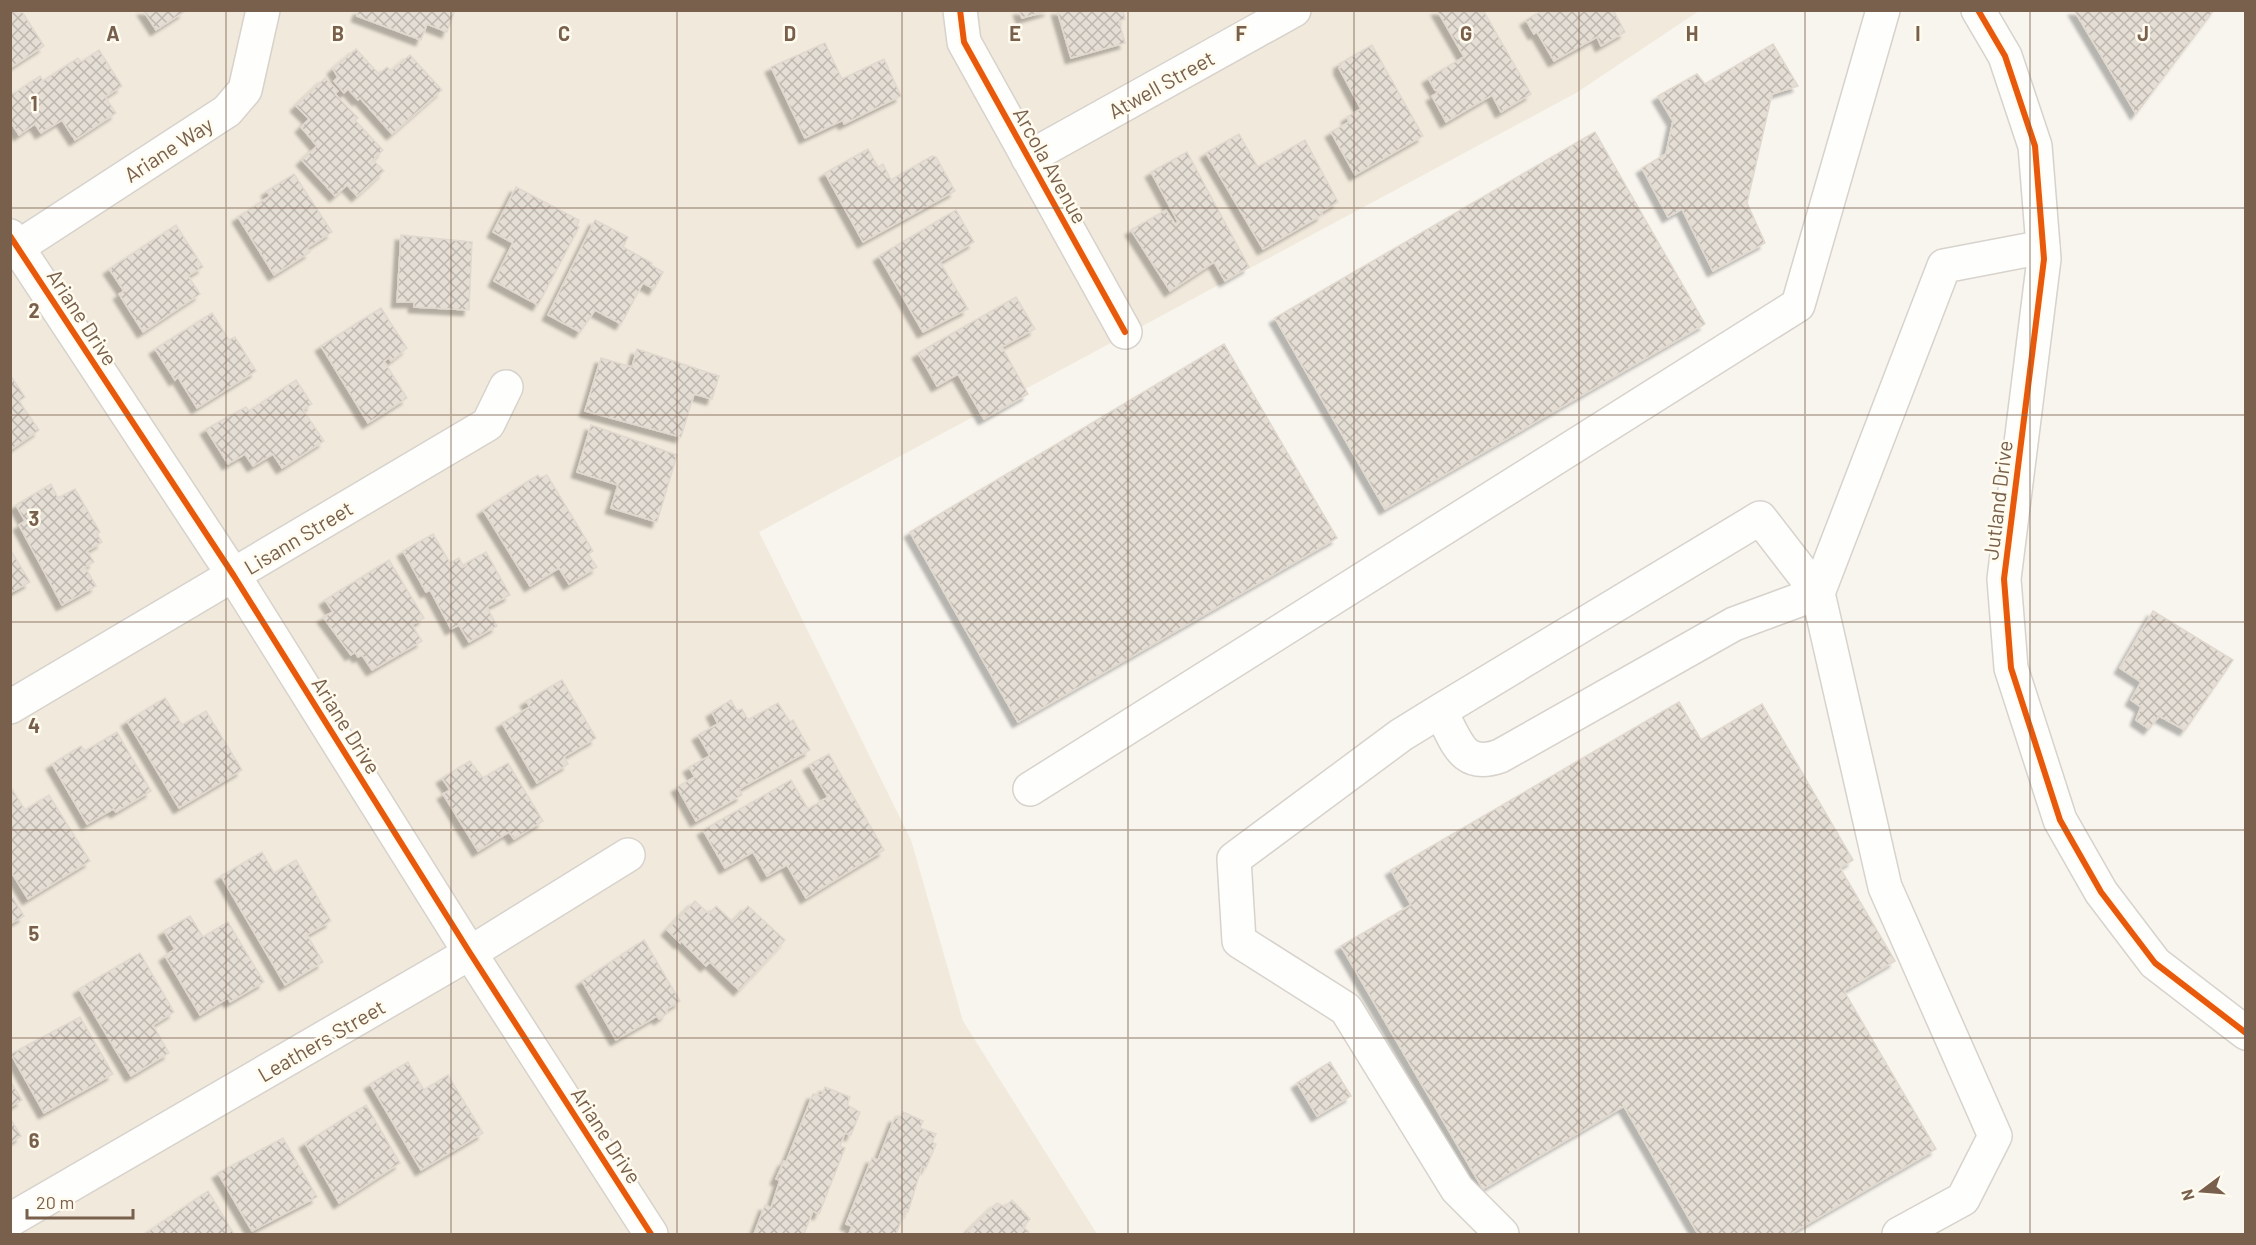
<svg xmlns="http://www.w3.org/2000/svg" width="2256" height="1245" viewBox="0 0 2256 1245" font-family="Barlow,sans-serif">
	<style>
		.residential { fill: #f1e9db }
		.building { fill: url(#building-cross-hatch); stroke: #e1d9cf; stroke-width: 1.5; filter: url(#shadow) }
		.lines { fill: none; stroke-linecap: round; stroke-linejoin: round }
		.minor-casing { stroke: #d7d2cc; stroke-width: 36 }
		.minor { stroke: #fefefc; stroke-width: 33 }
		.cycleway-casing { stroke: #fffbef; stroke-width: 10 }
		.cycleway { stroke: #e8590c; stroke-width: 6 }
		.grid { fill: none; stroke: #78604c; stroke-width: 1.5; stroke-opacity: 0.55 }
		.labels { text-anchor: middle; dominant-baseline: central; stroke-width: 5; stroke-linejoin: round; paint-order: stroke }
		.street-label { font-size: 21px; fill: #78604c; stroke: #fffbef }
		.grid-label { font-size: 20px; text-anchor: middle; font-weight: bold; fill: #78604c; stroke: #fffbef; stroke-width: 5; stroke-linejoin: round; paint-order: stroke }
	</style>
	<defs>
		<pattern id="building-cross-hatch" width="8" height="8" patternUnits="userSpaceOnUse" patternTransform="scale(1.5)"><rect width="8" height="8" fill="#e5ded5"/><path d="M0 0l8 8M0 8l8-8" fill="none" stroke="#beb7af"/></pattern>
		<filter id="shadow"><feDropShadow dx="-5.5" dy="5.5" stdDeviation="1.5" flood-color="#0004"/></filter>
	</defs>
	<rect width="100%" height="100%" fill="#f8f5ee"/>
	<polygon class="residential" points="10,11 1699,11 1576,93 759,532 911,840 963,1021 1097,1234 11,1234"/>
	<g class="building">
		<polygon points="10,10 21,10 44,46 10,68"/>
		<polygon points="143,10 183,10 184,12 156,30"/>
		<polygon points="359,10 455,10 447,32 427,24 421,40 357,16"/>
		<polygon points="1019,10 1050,10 1022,18"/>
		<polygon points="1057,10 1123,10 1125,19 1119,21 1125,43 1071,58"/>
		<polygon points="1437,10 1483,10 1531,94 1501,112 1492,95 1446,122 1432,96 1439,92 1435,90 1428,78 1464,57"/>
		<polygon points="1543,10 1613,10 1625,32 1601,46 1597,37 1554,61 1537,32 1534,34 1526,20"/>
		<polygon points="2074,10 2214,10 2136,114"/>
		<polygon points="825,43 842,79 884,59 901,96 844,124 843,120 805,138 771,67"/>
		<polygon points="1773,44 1798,86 1772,94 1747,203 1765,243 1713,271 1682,209 1668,217 1642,168 1666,154 1673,121 1658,96 1697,74 1705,84"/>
		<polygon points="1372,45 1423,136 1355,175 1331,132 1349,122 1347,117 1361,109 1339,68 1341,67 1339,64"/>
		<polygon points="356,49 379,74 387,67 391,71 410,55 442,90 392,134 360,98 358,100 348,89 344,93 334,81 338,77 333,69"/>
		<polygon points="99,50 122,86 105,97 116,113 75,140 62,120 41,133 35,124 19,135 10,121 10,92 13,94 40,76 43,81 78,58 81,62"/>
		<polygon points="325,78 338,91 335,94 358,118 355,120 383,150 373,160 384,171 357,196 347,185 335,196 302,160 317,146 301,127 309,119 296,106"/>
		<polygon points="1595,132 1705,324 1385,509 1275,318"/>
		<polygon points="1239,134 1258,167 1305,140 1338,202 1321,212 1322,215 1263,249 1206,153"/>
		<polygon points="868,149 878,167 883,164 891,180 932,156 936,157 955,191 863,242 825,173"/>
		<polygon points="1187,152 1249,267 1225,281 1214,262 1170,291 1131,230 1166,210 1175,224 1178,222 1151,172"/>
		<polygon points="294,174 332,232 307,248 310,252 274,275 238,217 270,196 267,191"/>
		<polygon points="516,187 579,220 577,226 579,227 538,305 494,281 513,243 493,232"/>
		<polygon points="956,210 974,242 940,262 968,309 923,332 879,256"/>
		<polygon points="595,220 628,237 623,247 652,263 651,265 663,272 654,289 643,283 621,324 595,310 580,332 548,315"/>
		<polygon points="176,225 203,267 188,276 200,294 143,332 119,294 124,291 109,269"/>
		<polygon points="401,235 472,242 469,310 414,307 414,302 397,302"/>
		<polygon points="1016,297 1035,329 1002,347 1028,394 984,419 958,374 937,386 918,353"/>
		<polygon points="381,308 407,348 391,361 389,358 384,361 407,398 368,423 321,346"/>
		<polygon points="212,313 229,340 235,337 256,371 197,408 178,377 175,380 155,349"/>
		<polygon points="1224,344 1337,538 1018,722 910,532"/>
		<polygon points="637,349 719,376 712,399 694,394 681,437 585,411 601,358 632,367"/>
		<polygon points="10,375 25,397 19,401 39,430 10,450"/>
		<polygon points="296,380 312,404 303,410 324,441 282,468 273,454 253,466 245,454 228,464 206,429 246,407 249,411"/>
		<polygon points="591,425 677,455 657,522 611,508 618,485 577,472"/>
		<polygon points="538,475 540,478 547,475 593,551 588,554 597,567 569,584 559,568 530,586 483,510"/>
		<polygon points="51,484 58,498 75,489 100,532 97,534 102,542 87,551 94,562 85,567 96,586 62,605 19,525 25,521 16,505"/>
		<polygon points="433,534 450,563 459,558 464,567 467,565 466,563 486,552 510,595 487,607 497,626 469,642 459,625 451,629 430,590 426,592 403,551"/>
		<polygon points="10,549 30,582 10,593"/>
		<polygon points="389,560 424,618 412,625 422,641 372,670 362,655 358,657 355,652 351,655 323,617 333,612 325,600"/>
		<polygon points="2153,611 2233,660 2185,730 2159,716 2149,729 2136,720 2141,707 2131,700 2141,682 2120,668"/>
		<polygon points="562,680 596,738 564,757 568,764 537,783 502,723 530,707 526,701"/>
		<polygon points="165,698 182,725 206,711 242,770 179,808 127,721"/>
		<polygon points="731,700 737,711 742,709 748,720 778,703 790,722 793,720 810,750 739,789 742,795 696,821 677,787 695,777 689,767 710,756 698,735 718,724 712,712"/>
		<polygon points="1679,702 1701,740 1762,704 1853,860 1840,868 1895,961 1844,991 1936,1149 1790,1234 1698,1234 1624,1106 1483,1189 1341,946 1411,905 1391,870"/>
		<polygon points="117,732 151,791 116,812 113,809 87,824 52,764 81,746 85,751"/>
		<polygon points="829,754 884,850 806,898 787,865 767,876 753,852 725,868 703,830 791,780 808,809 828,797 809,765"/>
		<polygon points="470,761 483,778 508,763 543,821 514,839 509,832 478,851 443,794 450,790 442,778"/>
		<polygon points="12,789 25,810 49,795 90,861 28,899 10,870"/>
		<polygon points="262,852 274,873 296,860 331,921 307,935 323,962 285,985 221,876"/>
		<polygon points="13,898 24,916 10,924 10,899"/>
		<polygon points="695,901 709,914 716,906 733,922 748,906 785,940 739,990 710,962 706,966 681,941 680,943 667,930"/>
		<polygon points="190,916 203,937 228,922 264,982 230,1002 228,998 200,1015 165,956 175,949 164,931"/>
		<polygon points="644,940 680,1001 667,1009 666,1014 659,1019 657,1016 616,1040 582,981"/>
		<polygon points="140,953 174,1012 153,1025 169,1053 131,1076 79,989"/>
		<polygon points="80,1017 113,1074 44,1113 11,1054"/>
		<polygon points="408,1062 424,1090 448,1075 483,1133 421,1170 370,1084"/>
		<polygon points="1330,1062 1351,1096 1317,1116 1297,1083"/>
		<polygon points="10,1081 22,1100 10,1107"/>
		<polygon points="825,1087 850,1097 847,1105 860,1112 851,1135 845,1133 840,1146 845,1148 819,1214 813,1211 804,1234 754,1234 765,1205 771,1208 780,1180 776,1179 784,1161 786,1162 813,1094 822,1095"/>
		<polygon points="366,1105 400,1163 339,1203 305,1143"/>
		<polygon points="903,1112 923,1121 920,1128 936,1134 932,1142 936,1144 926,1168 922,1166 908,1212 905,1211 896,1234 849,1234 852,1226 846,1224 872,1158 878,1160 895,1117 899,1119"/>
		<polygon points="10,1118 21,1136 10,1143"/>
		<polygon points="283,1138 317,1197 252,1231 218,1173"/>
		<polygon points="208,1191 234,1234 151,1234 149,1231"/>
		<polygon points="1012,1200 1030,1219 1023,1227 1029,1232 1026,1234 967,1234 969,1230 997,1203 1005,1207"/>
	</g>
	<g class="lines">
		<defs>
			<g id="minor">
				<polyline points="960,10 964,42 1125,332"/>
				<polyline points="1978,10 2005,56 2035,146 2044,259 2004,579 2011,668 2060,820 2101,892 2155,963 2246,1033"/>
				<polyline points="1028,158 1294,10"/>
				<polyline points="10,236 234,576 470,953 651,1234"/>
				<polyline points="18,247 227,111 245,90 263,10"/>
				<polyline points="10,707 488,424 506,387"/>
				<path d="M1440,711c17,29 21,59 60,45l234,-132 84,-31 -58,-75 -320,193 -39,24 -167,124 5,82 107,68 111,180 45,45"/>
				<polyline points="1030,789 1798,305 1883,10"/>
				<polyline points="10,1220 470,953 628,855"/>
				<polyline points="1899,1234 1963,1199 1995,1136 1885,887 1818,593 1944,266 2043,247"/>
			</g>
		</defs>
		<use href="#minor" class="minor-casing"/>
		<use href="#minor" class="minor"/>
		<defs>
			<g id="cycleway">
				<polyline points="960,10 964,42 1125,332"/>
				<polyline points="1978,10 2005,56 2035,146 2044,259 2004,579 2011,668 2060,820 2101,892 2155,963 2246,1033"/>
				<polyline points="10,236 234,576 470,953 651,1234"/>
			</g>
		</defs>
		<use href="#cycleway" class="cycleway-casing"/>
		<use href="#cycleway" class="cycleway"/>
	</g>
	<path class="grid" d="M226,10v1224M451,10v1224M677,10v1224M902,10v1224M1128,10v1224M1354,10v1224M1579,10v1224M1805,10v1224M2030,10v1224M10,208h2236M10,415h2236M10,622h2236M10,830h2236M10,1038h2236"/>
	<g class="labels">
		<g class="street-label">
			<text transform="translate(1161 84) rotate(-29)">Atwell Street</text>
			<text transform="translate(168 149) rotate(-33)">Ariane Way</text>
			<text transform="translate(1051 165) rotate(61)">Arcola Avenue</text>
			<text transform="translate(83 317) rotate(57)">Ariane Drive</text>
			<text transform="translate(1997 500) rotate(-83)">Jutland Drive</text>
			<text transform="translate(298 537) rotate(-31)">Lisann Street</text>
			<text transform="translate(347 725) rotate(58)">Ariane Drive</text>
			<text transform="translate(321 1040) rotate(-30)">Leathers Street</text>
			<text transform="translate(607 1135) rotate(57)">Ariane Drive</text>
		</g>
	</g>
	<g class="grid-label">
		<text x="113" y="41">A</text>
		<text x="338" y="41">B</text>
		<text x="564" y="41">C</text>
		<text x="790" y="41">D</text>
		<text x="1015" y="41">E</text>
		<text x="1241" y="41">F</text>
		<text x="1466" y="41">G</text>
		<text x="1692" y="41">H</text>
		<text x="1918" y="41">I</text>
		<text x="2143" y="41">J</text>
		<text x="34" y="111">1</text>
		<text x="34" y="318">2</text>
		<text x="34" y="526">3</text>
		<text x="34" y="733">4</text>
		<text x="34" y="941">5</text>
		<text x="34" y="1148">6</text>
	</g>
	<rect width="2256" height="1245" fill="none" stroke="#78604c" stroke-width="24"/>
	<g transform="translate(2202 1191) rotate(254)" stroke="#fffbef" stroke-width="4.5" paint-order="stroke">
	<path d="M0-4.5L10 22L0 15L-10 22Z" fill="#78604c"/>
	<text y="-9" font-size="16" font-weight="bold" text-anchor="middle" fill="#78604c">N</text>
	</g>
	<path d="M27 1209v9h106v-9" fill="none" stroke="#78604c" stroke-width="3"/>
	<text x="36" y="1209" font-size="18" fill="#78604c" stroke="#fffbef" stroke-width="4.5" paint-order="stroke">20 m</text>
</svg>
